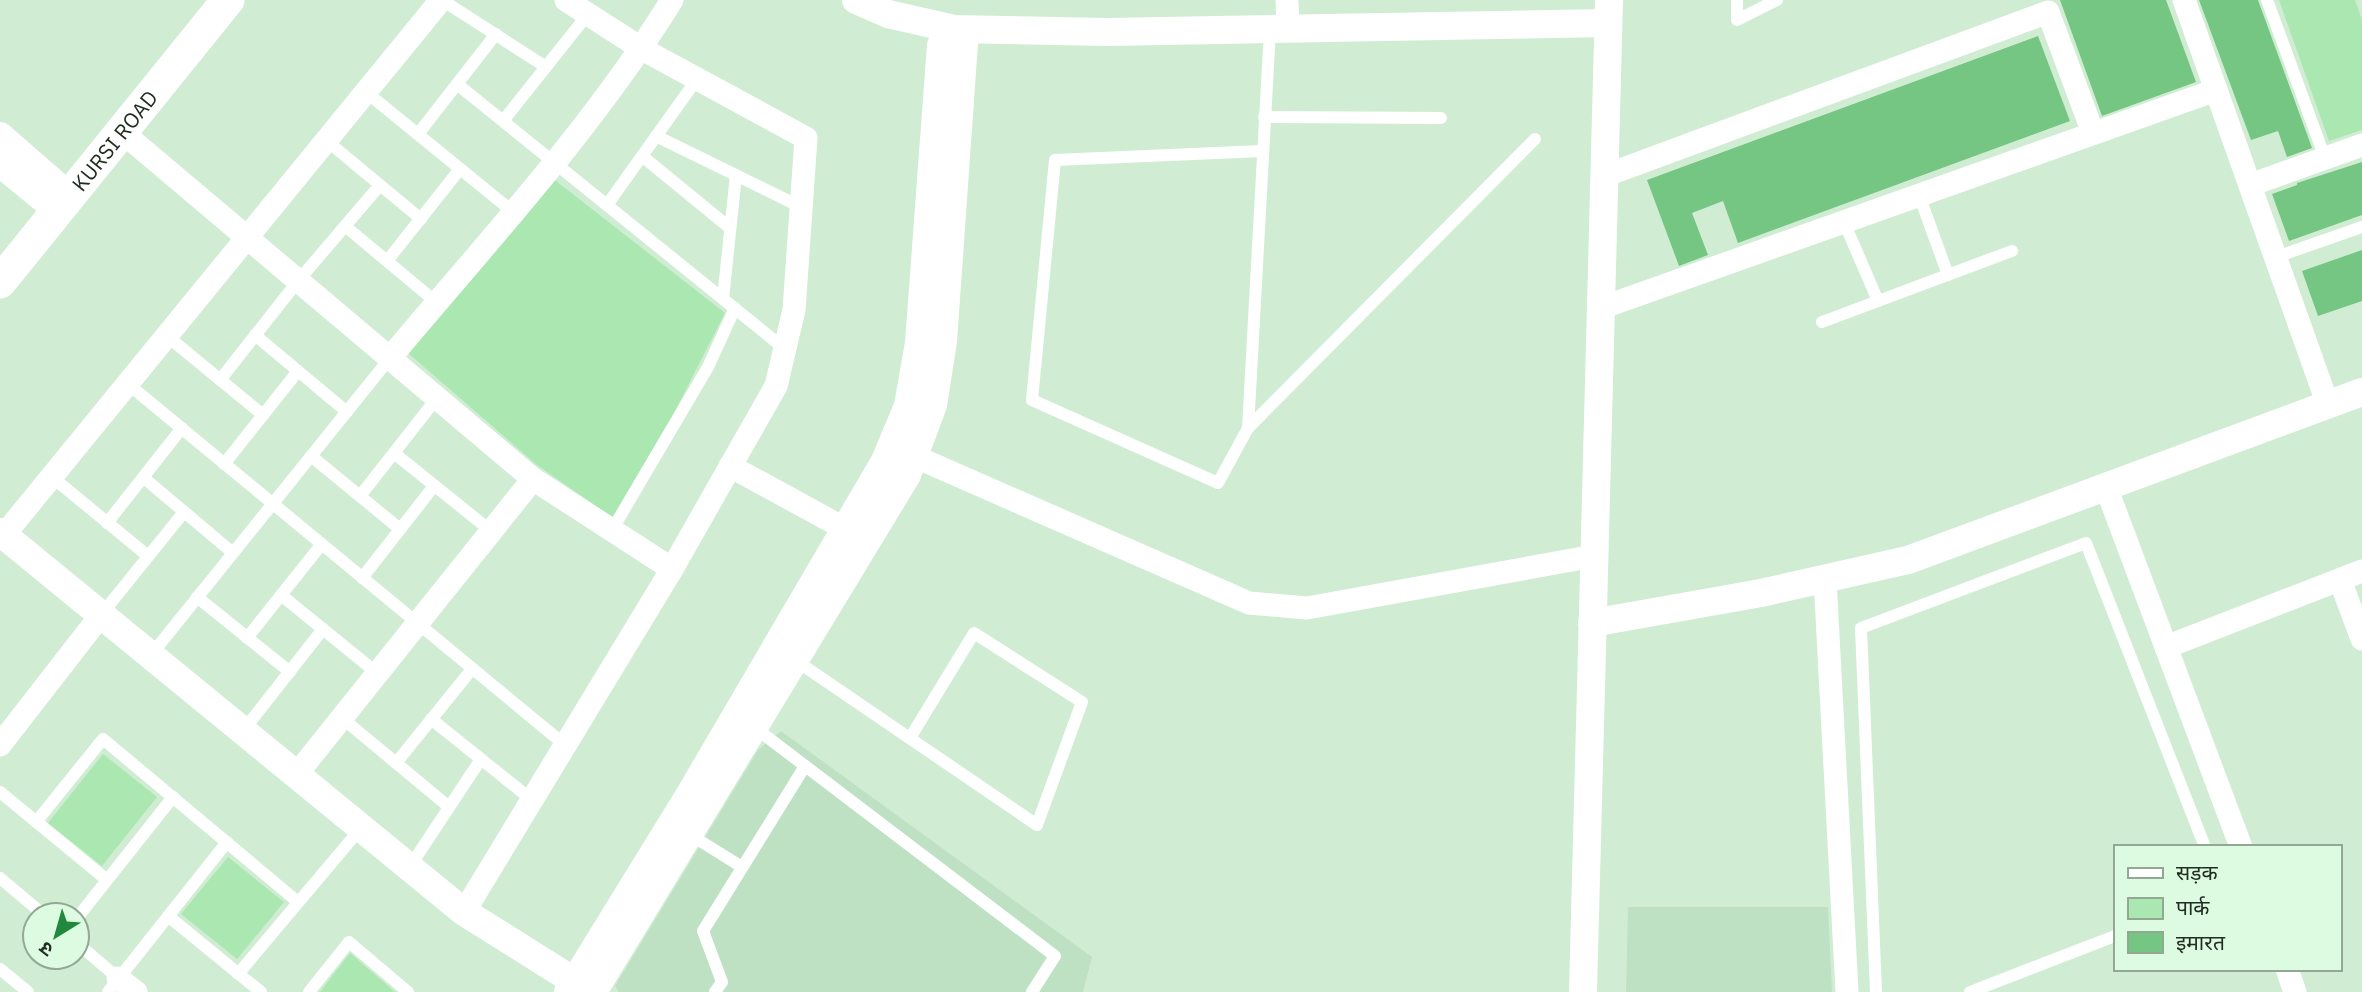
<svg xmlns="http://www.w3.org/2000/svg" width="2362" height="992" viewBox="0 0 2362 992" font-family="'IBM Plex Sans','Noto Sans Devanagari',sans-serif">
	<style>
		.built { fill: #bfe1c3 }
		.green { fill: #aae7b1 }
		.building { fill: #75c682 }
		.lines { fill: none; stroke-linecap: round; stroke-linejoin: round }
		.service { stroke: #fff; stroke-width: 12 }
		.minor { stroke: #fff; stroke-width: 23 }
		.tertiary { stroke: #fff; stroke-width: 28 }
		.secondary { stroke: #fff; stroke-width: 33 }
		.labels { text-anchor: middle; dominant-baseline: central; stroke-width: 5; stroke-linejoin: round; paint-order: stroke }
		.street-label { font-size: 21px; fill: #212c22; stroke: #ddfbe0 }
	</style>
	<rect width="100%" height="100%" fill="#d0edd3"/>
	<g class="built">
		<polygon points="781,731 1092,957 1083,992 619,992 615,986 758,750"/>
		<polygon points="1628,907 1828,907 1832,992 1626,992"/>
	</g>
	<g class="green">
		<polygon points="2279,0 2355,0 2362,20 2362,130 2329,141"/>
		<polygon points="551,177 725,313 670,421 613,518 537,465 408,353"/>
		<polygon points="103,754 157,797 102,866 48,823"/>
		<polygon points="228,857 284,902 237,959 181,914"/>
		<polygon points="350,953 395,992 320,992"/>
	</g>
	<g class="building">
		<polygon points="2060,0 2166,0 2196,82 2102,116"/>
		<polygon points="2199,0 2258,0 2312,148 2287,157 2278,131 2251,140"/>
		<polygon points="2038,36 2070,121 1738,243 1723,201 1692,213 1708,255 1679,266 1647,180"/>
		<polygon points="2362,162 2362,215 2289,241 2272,194 2297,185 2297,183"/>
		<polygon points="2362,250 2362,301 2318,316 2302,271"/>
	</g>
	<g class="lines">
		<g class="service">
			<polyline points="442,0 546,67"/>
			<polyline points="1737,0 1737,20 1777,0"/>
			<polyline points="2267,0 2325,158"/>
			<polyline points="457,84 785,349"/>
			<polyline points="366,92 512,211"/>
			<polyline points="1264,117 1441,118"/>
			<polyline points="503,121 588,14"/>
			<polyline points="418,134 496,34"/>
			<polyline points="656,136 801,207"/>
			<polyline points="327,141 421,219"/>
			<polyline points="1262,151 1055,160 1032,400 1218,483 1248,428 1270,29"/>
			<polyline points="642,156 730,228"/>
			<polyline points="1919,195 1948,275"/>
			<polyline points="607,205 697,79"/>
			<polyline points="1844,222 1878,301"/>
			<polyline points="345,226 436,302"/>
			<polyline points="2276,257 2362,227"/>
			<polyline points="387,261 460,169"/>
			<polyline points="723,299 736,175"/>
			<polyline points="1822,322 2012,251"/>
			<polyline points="255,335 347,412"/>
			<polyline points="167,336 263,415"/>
			<polyline points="220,380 298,281 380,185"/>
			<polyline points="128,384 565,745"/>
			<polyline points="1248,428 1535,139"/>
			<polyline points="394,453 491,531"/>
			<polyline points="311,456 400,529"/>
			<polyline points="224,464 298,371"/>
			<polyline points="52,477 148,556"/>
			<polyline points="144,478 233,553"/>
			<polyline points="360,496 437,398"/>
			<polyline points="107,523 182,428"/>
			<polyline points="612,530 708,367 735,308"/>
			<polyline points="362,578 434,486"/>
			<polyline points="281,595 377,673"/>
			<polyline points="197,597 290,672"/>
			<polyline points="101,615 184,512"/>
			<polyline points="247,638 321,545"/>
			<polyline points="151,655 390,358"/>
			<polyline points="795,660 1037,825 1082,702 974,633 910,738"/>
			<polyline points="342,718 449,807"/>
			<polyline points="431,719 532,800"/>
			<polyline points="754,727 1055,956 1032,992"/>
			<polyline points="243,731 323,629"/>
			<polyline points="396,763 472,669"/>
			<polyline points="0,792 107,880"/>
			<polyline points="36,822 103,739 298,902"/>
			<polyline points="689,834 742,867"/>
			<polyline points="409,868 481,759"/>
			<polyline points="0,878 44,915"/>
			<polyline points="168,916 261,992"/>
			<polyline points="77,918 173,797"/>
			<polyline points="77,943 118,978"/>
			<polyline points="0,969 28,992"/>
			<polyline points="238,974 361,828"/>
			<polyline points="108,992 227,842"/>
			<polyline points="309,992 349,942 408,992"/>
			<polyline points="715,992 722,982 703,931 805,766"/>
			<polyline points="1876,992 1861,628 2086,543 2205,847"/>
			<polyline points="1970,992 2115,936"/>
		</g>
		<g class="minor">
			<polyline points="1287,0 1288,29"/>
			<polyline points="2184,0 2328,405"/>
			<polyline points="122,132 533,479 672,569"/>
			<polyline points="1604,176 2048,12 2093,133"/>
			<polyline points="2250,185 2362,145"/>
			<polyline points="1601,308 2216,90"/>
			<path d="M390,358c97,-116 202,-229 282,-358"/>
			<polyline points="900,450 1249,603 1307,608 1594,556"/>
			<polyline points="730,466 860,537"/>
			<polyline points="2106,487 2241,847"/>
			<polyline points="4,535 441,0"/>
			<polyline points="1825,579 1847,992"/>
			<polyline points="2340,580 2362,639"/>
			<polyline points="2166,647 2362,571"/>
			<polyline points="0,745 101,615"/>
			<polyline points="296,775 533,479"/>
			<polyline points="464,912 672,569 776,386 794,310 806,138 642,49 566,0"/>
			<polyline points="2287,969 2295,992"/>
			<polyline points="118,978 136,992"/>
		</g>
		<g class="tertiary">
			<polyline points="856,0 888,14 954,29 1108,32 1608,23"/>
			<polyline points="0,136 70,197"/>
			<polyline points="0,163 56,209"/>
			<polyline points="0,532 464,912 590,991"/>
			<polyline points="1592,623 1761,593 1908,560 2362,392"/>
			<polyline points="568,992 690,794 885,461 908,406 919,343 941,45 954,29 964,43 943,341 933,405 907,475 593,992"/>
			<polyline points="1583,992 1609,0"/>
		</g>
		<path class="secondary" id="s1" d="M0,282l228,-282"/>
	</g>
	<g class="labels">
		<g class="street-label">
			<text stroke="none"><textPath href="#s1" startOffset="182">KURSI ROAD</textPath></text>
		</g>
	</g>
	<rect x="2114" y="845" width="228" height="126" fill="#ddfbe0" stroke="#92a894" stroke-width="2"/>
	<rect x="2128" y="868" width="35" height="10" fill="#ffffff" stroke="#92a894" stroke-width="2"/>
	<text x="2176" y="880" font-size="21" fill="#212c22">सड़क</text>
	<rect x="2128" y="898" width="35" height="21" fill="#aae7b1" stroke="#92a894" stroke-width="2"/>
	<text x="2176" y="915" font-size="21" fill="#212c22">पार्क</text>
	<rect x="2128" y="932" width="35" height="21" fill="#75c682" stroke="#92a894" stroke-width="2"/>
	<text x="2176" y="950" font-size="21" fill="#212c22">इमारत</text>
	<g transform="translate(56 936) rotate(217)"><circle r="33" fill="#ddfbe0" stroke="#92a894" stroke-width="2"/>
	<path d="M0-5L12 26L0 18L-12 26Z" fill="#21883d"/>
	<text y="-10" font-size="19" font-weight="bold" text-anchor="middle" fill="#212c22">उ</text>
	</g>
</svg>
